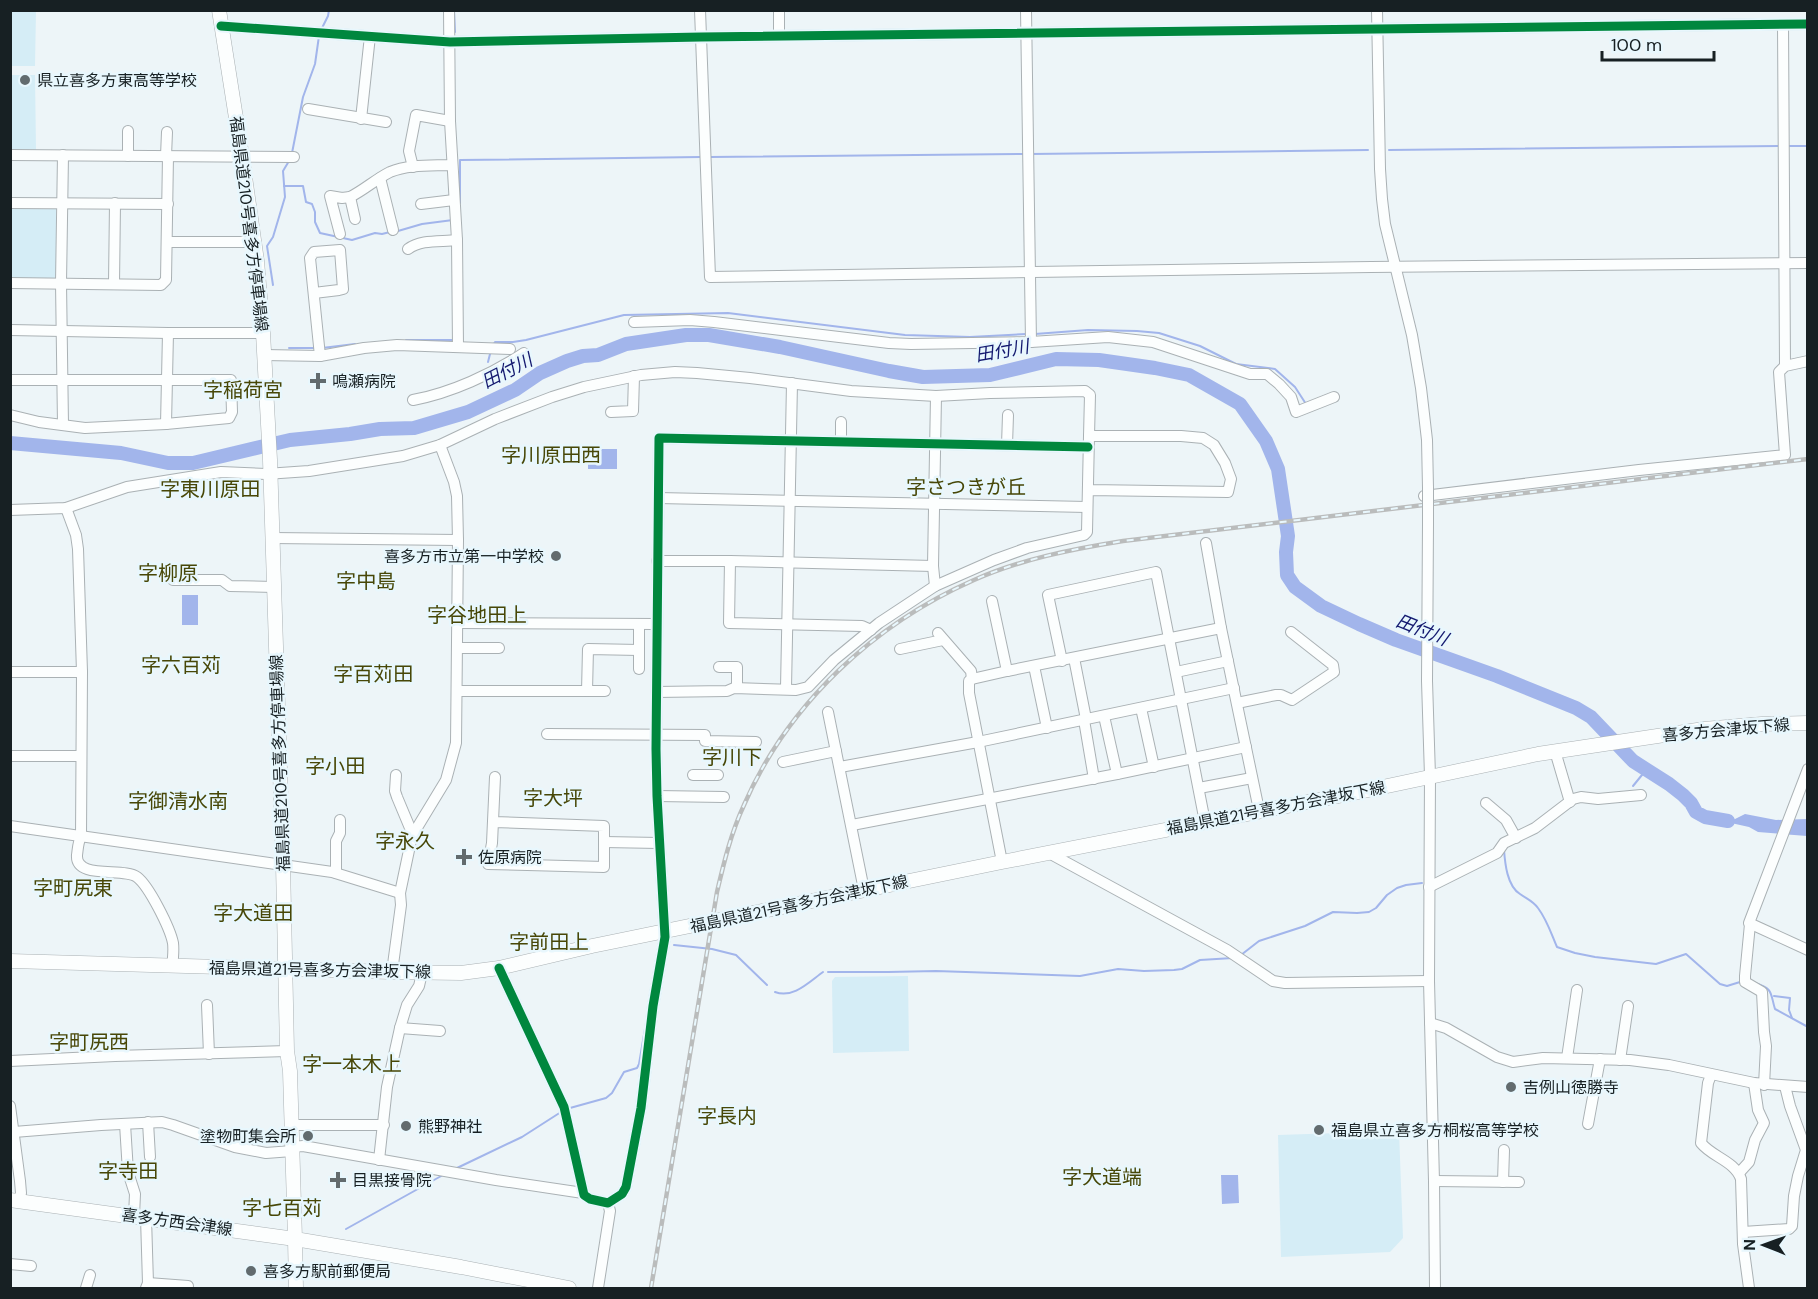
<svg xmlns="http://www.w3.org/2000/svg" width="1818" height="1299" viewBox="0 0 1818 1299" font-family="'DM Sans','Noto Sans JP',sans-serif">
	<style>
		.green { fill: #d5edf6 }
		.water { fill: #a2b5eb }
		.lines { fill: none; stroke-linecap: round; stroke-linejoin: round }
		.stream { stroke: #a2b5eb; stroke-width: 2 }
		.river { stroke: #a2b5eb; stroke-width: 14 }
		.minor-casing { stroke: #aab1b4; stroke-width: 12 }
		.major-casing { stroke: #aab1b4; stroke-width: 15 }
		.minor { stroke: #fcfefe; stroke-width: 10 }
		.major { stroke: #fcfefe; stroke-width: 14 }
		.rail-casing { stroke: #babcbc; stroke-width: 4.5 }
		.rail { stroke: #e8f7fd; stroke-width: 2; stroke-dasharray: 7; stroke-linecap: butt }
		.minor-bridge-casing { stroke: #aab1b4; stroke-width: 12; stroke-linecap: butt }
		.minor-bridge { stroke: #fcfefe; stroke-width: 10 }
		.cycleway-casing { stroke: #e8f7fd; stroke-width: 13 }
		.cycleway { stroke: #00873e; stroke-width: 9 }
		.poi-dot { fill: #626b6e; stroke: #e8f7fd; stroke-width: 2 }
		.labels { text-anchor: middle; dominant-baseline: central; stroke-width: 5; stroke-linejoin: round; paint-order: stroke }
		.poi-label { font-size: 16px; fill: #172023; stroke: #e8f7fd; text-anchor: start }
		.street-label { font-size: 16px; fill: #172023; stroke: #e8f7fd }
		.water-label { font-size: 18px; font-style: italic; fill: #14196f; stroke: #e8f7fd }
		.quarter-label { font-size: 20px; fill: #474707; stroke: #e8f7fd }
	</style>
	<rect width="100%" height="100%" fill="#edf5f8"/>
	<g class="green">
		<polygon points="11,10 36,11 35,66 11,66"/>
		<polygon points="11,75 35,75 36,150 11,150"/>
		<rect x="11" y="206" width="45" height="73"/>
		<polygon points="908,976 909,1051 833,1053 832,981 835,977"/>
		<polygon points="1399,1131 1403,1238 1390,1252 1281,1257 1278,1135"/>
	</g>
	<g class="water">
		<rect x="588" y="449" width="29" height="20"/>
		<rect x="182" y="595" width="16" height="30"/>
		<polygon points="1745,814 1776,820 1807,819 1807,836 1758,832 1749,827 1713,819 1708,815 1733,820"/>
		<polygon points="1221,1175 1238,1175 1239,1203 1222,1204"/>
	</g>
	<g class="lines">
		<g class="stream">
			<polyline points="454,10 455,32"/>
			<polyline points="322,28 328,16 329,10"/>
			<polyline points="1788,146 1808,146"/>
			<polyline points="1389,150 1779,146"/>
			<polyline points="292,153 303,97 315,64 319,36"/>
			<polyline points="1031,154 1368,150"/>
			<polyline points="710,157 1025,154"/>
			<polyline points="284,186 303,186 306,202 312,204 315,212 315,222 320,233 352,240 375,233 382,234 390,232"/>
			<polyline points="460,203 460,160 701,157"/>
			<polyline points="398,231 422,224 453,220"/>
			<polyline points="273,285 267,246 273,237 285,197 283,171 289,161"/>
			<polyline points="1035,334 1088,330 1137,331 1159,333 1200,346 1236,364 1275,369 1295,387 1306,404"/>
			<polyline points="406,340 454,340"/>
			<polyline points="493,345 495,342 513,342 526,340 624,315 728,313 905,335 970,337 1026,334"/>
			<polyline points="289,348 317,348"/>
			<polyline points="322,348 355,344"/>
			<polyline points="488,362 491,350"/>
			<polyline points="1633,786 1646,770"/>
			<path d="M1504,850c1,13 3,36 16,44 7,5 13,7 18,14 9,12 13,25 19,39l18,6 20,4 61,7 30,-10 34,30 7,2 13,-4"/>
			<polyline points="674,945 712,949 736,955 767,985"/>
			<polyline points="1241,955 1259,941 1305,926 1333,912 1357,913 1369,912 1376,908 1387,895 1397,888 1406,885 1422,883"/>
			<polyline points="828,972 888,972 936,971 1080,976 1118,969 1144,971 1174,970 1182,969 1200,960 1233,958"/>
			<path d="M1755,983c19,6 15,10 20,26l33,18"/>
			<path d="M775,992c18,7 34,-10 48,-20"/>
			<polyline points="1774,996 1790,998 1789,1010 1792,1018"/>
			<polyline points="570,1108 606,1098 612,1093 624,1072 637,1068 639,1064 645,1029"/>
			<polyline points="457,1168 522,1137 561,1112"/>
			<polyline points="346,1229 443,1175"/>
		</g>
		<polyline class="river" points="10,443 121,453 168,463 193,463 290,440 350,434 380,429 414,428 468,412 515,390 540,373 567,361 583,356 598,355 626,344 686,335 709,335 780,347 889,371 923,377 990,375 1056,359 1099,360 1155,368 1189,375 1240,404 1266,441 1278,469 1288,536 1286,552 1287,575 1295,587 1321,606 1359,624 1396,640 1497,676 1576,708 1591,717 1633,761 1669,784 1683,795 1691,803 1696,812 1705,817 1728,821"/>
		<defs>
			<g id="minor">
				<polyline points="449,10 450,121 457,240 458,346"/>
				<polyline points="700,10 710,277 1371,267 1808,263"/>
				<polyline points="779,10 779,36"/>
				<polyline points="1026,10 1031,342"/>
				<polyline points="1377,10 1380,169 1382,199 1385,224 1412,335 1421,388 1427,440 1428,488"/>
				<polyline points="1783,24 1785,366"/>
				<polyline points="221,26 450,42 701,37 1808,24"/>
				<polyline points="308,109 386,122"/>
				<polyline points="361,119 370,36"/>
				<polyline points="10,155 294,157"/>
				<polyline points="128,156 128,131"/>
				<polyline points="166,156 167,132"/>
				<polyline points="413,167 409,151 416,115 450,121"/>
				<polyline points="380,178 393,230"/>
				<polyline points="350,197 355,219"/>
				<polyline points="10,203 168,204"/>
				<polyline points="421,204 454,200"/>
				<path d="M340,234l-10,-38 12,2 8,-1c14,-7 26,-18 40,-25 19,-8 42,-6 62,-7"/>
				<polyline points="168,242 254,242"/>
				<path d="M408,249c13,-10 33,-7 49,-9"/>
				<polyline points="10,283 161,285 166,280 168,156"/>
				<polyline points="114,284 115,203"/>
				<polyline points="314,293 339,290 343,289 340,250 314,252 310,258 320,356"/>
				<polyline points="634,322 690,320 714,322 889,343 911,344 1031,342 1108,337 1153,342 1250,374 1267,374 1279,384 1291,397 1296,412 1334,397"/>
				<polyline points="10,330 168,333 263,333"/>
				<polyline points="264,355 320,356 364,348 397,345 510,349"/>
				<polyline points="10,380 231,380 232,412 229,418 166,424"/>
				<path d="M413,400c38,-7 79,-26 111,-47"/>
				<polyline points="611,412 633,411 634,376"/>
				<polyline points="10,415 39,422 85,428 166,424 168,333"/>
				<polyline points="63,425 61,283 63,155"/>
				<polyline points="841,442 841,422"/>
				<polyline points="1007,445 1008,415"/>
				<polyline points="1424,496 1639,470 1785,455 1779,372 1785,366 1808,361"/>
				<polyline points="658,498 1087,507"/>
				<path d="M66,508l10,27 2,14 4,123 -1,165c-3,5 -3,11 -4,18 -2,25 47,12 60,22 12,9 33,51 36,66 1,8 0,16 -1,24"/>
				<polyline points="10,510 66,508 127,487 221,472 266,474 309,471 403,456 440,445 495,419 552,397 584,387 641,375 675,372 697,373 750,378 851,391 936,396 990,393 1085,391 1090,395 1089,436"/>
				<polyline points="1428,524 1427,681 1430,776 1429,981 1434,1181 1435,1288"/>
				<polyline points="272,538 458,540"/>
				<polyline points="1206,543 1221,628 1259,810"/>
				<polyline points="657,561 730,561 933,566"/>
				<polyline points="730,561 729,623 862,626 871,630"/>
				<polyline points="173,580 222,580 230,586 274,587"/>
				<polyline points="935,586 933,566 936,396"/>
				<polyline points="992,601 1007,671"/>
				<polyline points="458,623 656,624"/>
				<polyline points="639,624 639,669"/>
				<polyline points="938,633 971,671 972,679"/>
				<polyline points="457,648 499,648"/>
				<polyline points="900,649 943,640"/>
				<polyline points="1074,658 1086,719"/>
				<polyline points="1062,661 1048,595 1156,572 1205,822"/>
				<polyline points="1034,666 1047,728"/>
				<polyline points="719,667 737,667 737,688"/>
				<polyline points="10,672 82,672"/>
				<polyline points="1176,672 1228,661"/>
				<polyline points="786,688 792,383"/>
				<polyline points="457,691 605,691"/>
				<polyline points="587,691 588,649 639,650"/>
				<polyline points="656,692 727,691 734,688 796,690 808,687 834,660 879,623 935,586 994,560 1027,548 1084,535 1087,532 1089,436 1181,436 1203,438 1214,445 1225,463 1231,479 1228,492 1088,490"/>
				<polyline points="1237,703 1276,695 1281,695 1292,700 1334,672 1333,665 1291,632"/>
				<polyline points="1141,708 1154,767"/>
				<polyline points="828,712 864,890"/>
				<polyline points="1104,716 1117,774"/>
				<polyline points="1084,720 1094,779"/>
				<polyline points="547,734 705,735 705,741 756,742"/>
				<polyline points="1555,751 1570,802"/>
				<polyline points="10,756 81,756"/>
				<polyline points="783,762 836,751"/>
				<polyline points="840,767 978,742 1234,688"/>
				<polyline points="1808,769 1749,923 1808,950"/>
				<polyline points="396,775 395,791 397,797 410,828 415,831"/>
				<polyline points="693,775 718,775"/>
				<polyline points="1199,788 1252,778"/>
				<polyline points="657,796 724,797"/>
				<polyline points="1486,803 1506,820 1516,838"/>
				<polyline points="493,822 604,826 604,867 488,864 492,843 495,777"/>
				<polyline points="852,825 1117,774 1246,747"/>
				<polyline points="10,826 332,872 400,893"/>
				<polyline points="604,842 659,843"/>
				<polyline points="1049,853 1227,950 1273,981 1285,983 1429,981"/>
				<polyline points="1002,862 969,693 969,681 972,679 1007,671 1221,628"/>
				<polyline points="336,873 336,841 340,833 340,820"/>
				<polyline points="1429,887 1497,853 1504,843 1535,828 1573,799 1581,797 1598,799 1641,795"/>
				<polyline points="1750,924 1745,976 1745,982 1762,992 1764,1032 1766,1046 1764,1085"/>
				<polyline points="499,968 564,1107 584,1195 590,1199 608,1203 622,1194 626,1187 641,1108 653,1006 665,937 657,796 656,749 659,438 1088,447"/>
				<polyline points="392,972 401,905 400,893 412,836 446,780 456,743 458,540 457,496 454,482 440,445"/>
				<polyline points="207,1005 209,1054"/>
				<polyline points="1430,1023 1446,1028 1497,1057 1513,1062 1543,1058 1630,1060 1669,1065 1754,1083 1808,1087"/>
				<polyline points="400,1028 440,1031"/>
				<polyline points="1567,1058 1577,990"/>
				<polyline points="1620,1060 1628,1006"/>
				<polyline points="10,1061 115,1056 287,1051"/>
				<path d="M1711,1075l-3,8 -7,60c11,14 34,18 40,36l2,65 6,44"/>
				<polyline points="10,1106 20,1181 21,1193 19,1201"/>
				<polyline points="148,1122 150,1157"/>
				<polyline points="125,1124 128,1172 135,1194 134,1216"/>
				<polyline points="1588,1124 1600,1059"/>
				<polyline points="292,1125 384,1125"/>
				<polyline points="14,1132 101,1125 162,1122 173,1125 235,1147 266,1153 292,1151"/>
				<polyline points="292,1147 303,1146 496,1180 583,1193"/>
				<polyline points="379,1160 387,1087 400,1028 407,1005 419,986 422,973"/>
				<polyline points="1739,1173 1749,1162 1755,1140 1764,1123 1758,1110 1754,1083"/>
				<polyline points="1434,1181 1519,1182"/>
				<polyline points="1503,1182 1504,1150"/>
				<polyline points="1743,1232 1789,1229 1792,1226 1794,1196 1798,1176 1806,1150 1790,1106 1785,1086"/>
				<polyline points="10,1264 31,1266"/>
				<polyline points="148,1283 188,1286"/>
				<polyline points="86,1288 90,1275"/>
				<polyline points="146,1288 148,1283 146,1218"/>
				<polyline points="598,1288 610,1211 608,1203"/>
			</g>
			<g id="major">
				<polyline points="219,10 242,156 257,261 263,333 270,460 283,864 287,1051 290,1071 295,1239 461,1267 569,1288"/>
				<polyline points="10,961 392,972 461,973 499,968 592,946 1002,862 1359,792 1538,754 1704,729 1762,724 1808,723"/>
				<polyline points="10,1200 295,1239 296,1288"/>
			</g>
		</defs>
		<use href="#minor" class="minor-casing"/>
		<use href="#major" class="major-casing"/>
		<use href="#minor" class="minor"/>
		<use href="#major" class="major"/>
		<defs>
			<path id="rail" d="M651,1288l66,-396c7,-30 14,-59 27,-87 44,-101 130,-181 230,-225 47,-21 99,-31 149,-39l685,-82"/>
		</defs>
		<use href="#rail" class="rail-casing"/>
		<use href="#rail" class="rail"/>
		<defs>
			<polyline id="minor-bridge" points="1428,524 1428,488"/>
		</defs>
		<use href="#minor-bridge" class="minor-bridge-casing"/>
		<use href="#minor-bridge" class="minor-bridge"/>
		<defs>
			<g id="cycleway">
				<polyline points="221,26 450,42 701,37 1808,24"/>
				<polyline points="499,968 564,1107 584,1195 590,1199 608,1203 622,1194 626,1187 641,1108 653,1006 665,937 657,796 656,749 659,438 1088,447"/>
			</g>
		</defs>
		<use href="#cycleway" class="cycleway-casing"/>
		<use href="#cycleway" class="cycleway"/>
	</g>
	<g class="poi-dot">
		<circle cx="25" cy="80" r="6"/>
		<path d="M315 372h6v6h6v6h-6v6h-6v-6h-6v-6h6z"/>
		<circle cx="556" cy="556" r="6"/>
		<path d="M461 848h6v6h6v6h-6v6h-6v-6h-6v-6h6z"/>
		<circle cx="1511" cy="1087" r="6"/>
		<circle cx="406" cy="1126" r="6"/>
		<circle cx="1319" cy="1130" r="6"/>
		<circle cx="308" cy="1136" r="6"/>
		<path d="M335 1171h6v6h6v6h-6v6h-6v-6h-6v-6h6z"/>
		<circle cx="251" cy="1271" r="6"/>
	</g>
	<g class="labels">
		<g class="poi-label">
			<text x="37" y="80">県立喜多方東高等学校</text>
			<text x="332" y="381">鳴瀬病院</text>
			<text x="544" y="556" text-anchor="end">喜多方市立第一中学校</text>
			<text x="478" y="857">佐原病院</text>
			<text x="1523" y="1087">吉例山徳勝寺</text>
			<text x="418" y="1126">熊野神社</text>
			<text x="1331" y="1130">福島県立喜多方桐桜高等学校</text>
			<text x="296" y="1136" text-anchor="end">塗物町集会所</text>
			<text x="352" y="1180">目黒接骨院</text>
			<text x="263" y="1271">喜多方駅前郵便局</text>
		</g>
		<g class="street-label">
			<text transform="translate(249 224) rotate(83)">福島県道210号喜多方停車場線</text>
			<text transform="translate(1726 730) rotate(-5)">喜多方会津坂下線</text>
			<text transform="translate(280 763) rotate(-92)">福島県道210号喜多方停車場線</text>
			<text transform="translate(1276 808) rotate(-11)">福島県道21号喜多方会津坂下線</text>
			<text transform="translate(799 904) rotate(-12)">福島県道21号喜多方会津坂下線</text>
			<text transform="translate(320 970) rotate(1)">福島県道21号喜多方会津坂下線</text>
			<text transform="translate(177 1222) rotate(8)">喜多方西会津線</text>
		</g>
		<g class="water-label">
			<text transform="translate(1002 351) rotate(-10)">田付川</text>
			<text transform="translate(507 371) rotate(-27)">田付川</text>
			<text transform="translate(1422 630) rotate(22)">田付川</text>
		</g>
		<g class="quarter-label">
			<text x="243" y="390">字稲荷宮</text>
			<text x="551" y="455">字川原田西</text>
			<text x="966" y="487">字さつきが丘</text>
			<text x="210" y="489">字東川原田</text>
			<text x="168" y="573">字柳原</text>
			<text x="366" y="581">字中島</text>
			<text x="477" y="615">字谷地田上</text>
			<text x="181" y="665">字六百苅</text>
			<text x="373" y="674">字百苅田</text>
			<text x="732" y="757">字川下</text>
			<text x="335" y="766">字小田</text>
			<text x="553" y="798">字大坪</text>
			<text x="178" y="801">字御清水南</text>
			<text x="405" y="841">字永久</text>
			<text x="73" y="888">字町尻東</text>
			<text x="253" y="913">字大道田</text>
			<text x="549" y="942">字前田上</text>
			<text x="89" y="1042">字町尻西</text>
			<text x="352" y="1064">字一本木上</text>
			<text x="727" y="1116">字長内</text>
			<text x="128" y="1171">字寺田</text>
			<text x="1102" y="1177">字大道端</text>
			<text x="282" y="1208">字七百苅</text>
		</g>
	</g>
	<rect width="1818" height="1299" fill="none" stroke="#172023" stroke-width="24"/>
	<g transform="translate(1764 1245) rotate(271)" stroke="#e8f7fd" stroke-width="4.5" paint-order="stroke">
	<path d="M0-4.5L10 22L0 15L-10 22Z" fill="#172023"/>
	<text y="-9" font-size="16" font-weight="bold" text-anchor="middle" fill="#172023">N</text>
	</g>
	<path d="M1602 51v9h112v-9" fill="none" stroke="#172023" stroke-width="3"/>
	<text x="1611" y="51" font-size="18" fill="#172023" stroke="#e8f7fd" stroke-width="4.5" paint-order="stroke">100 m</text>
</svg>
